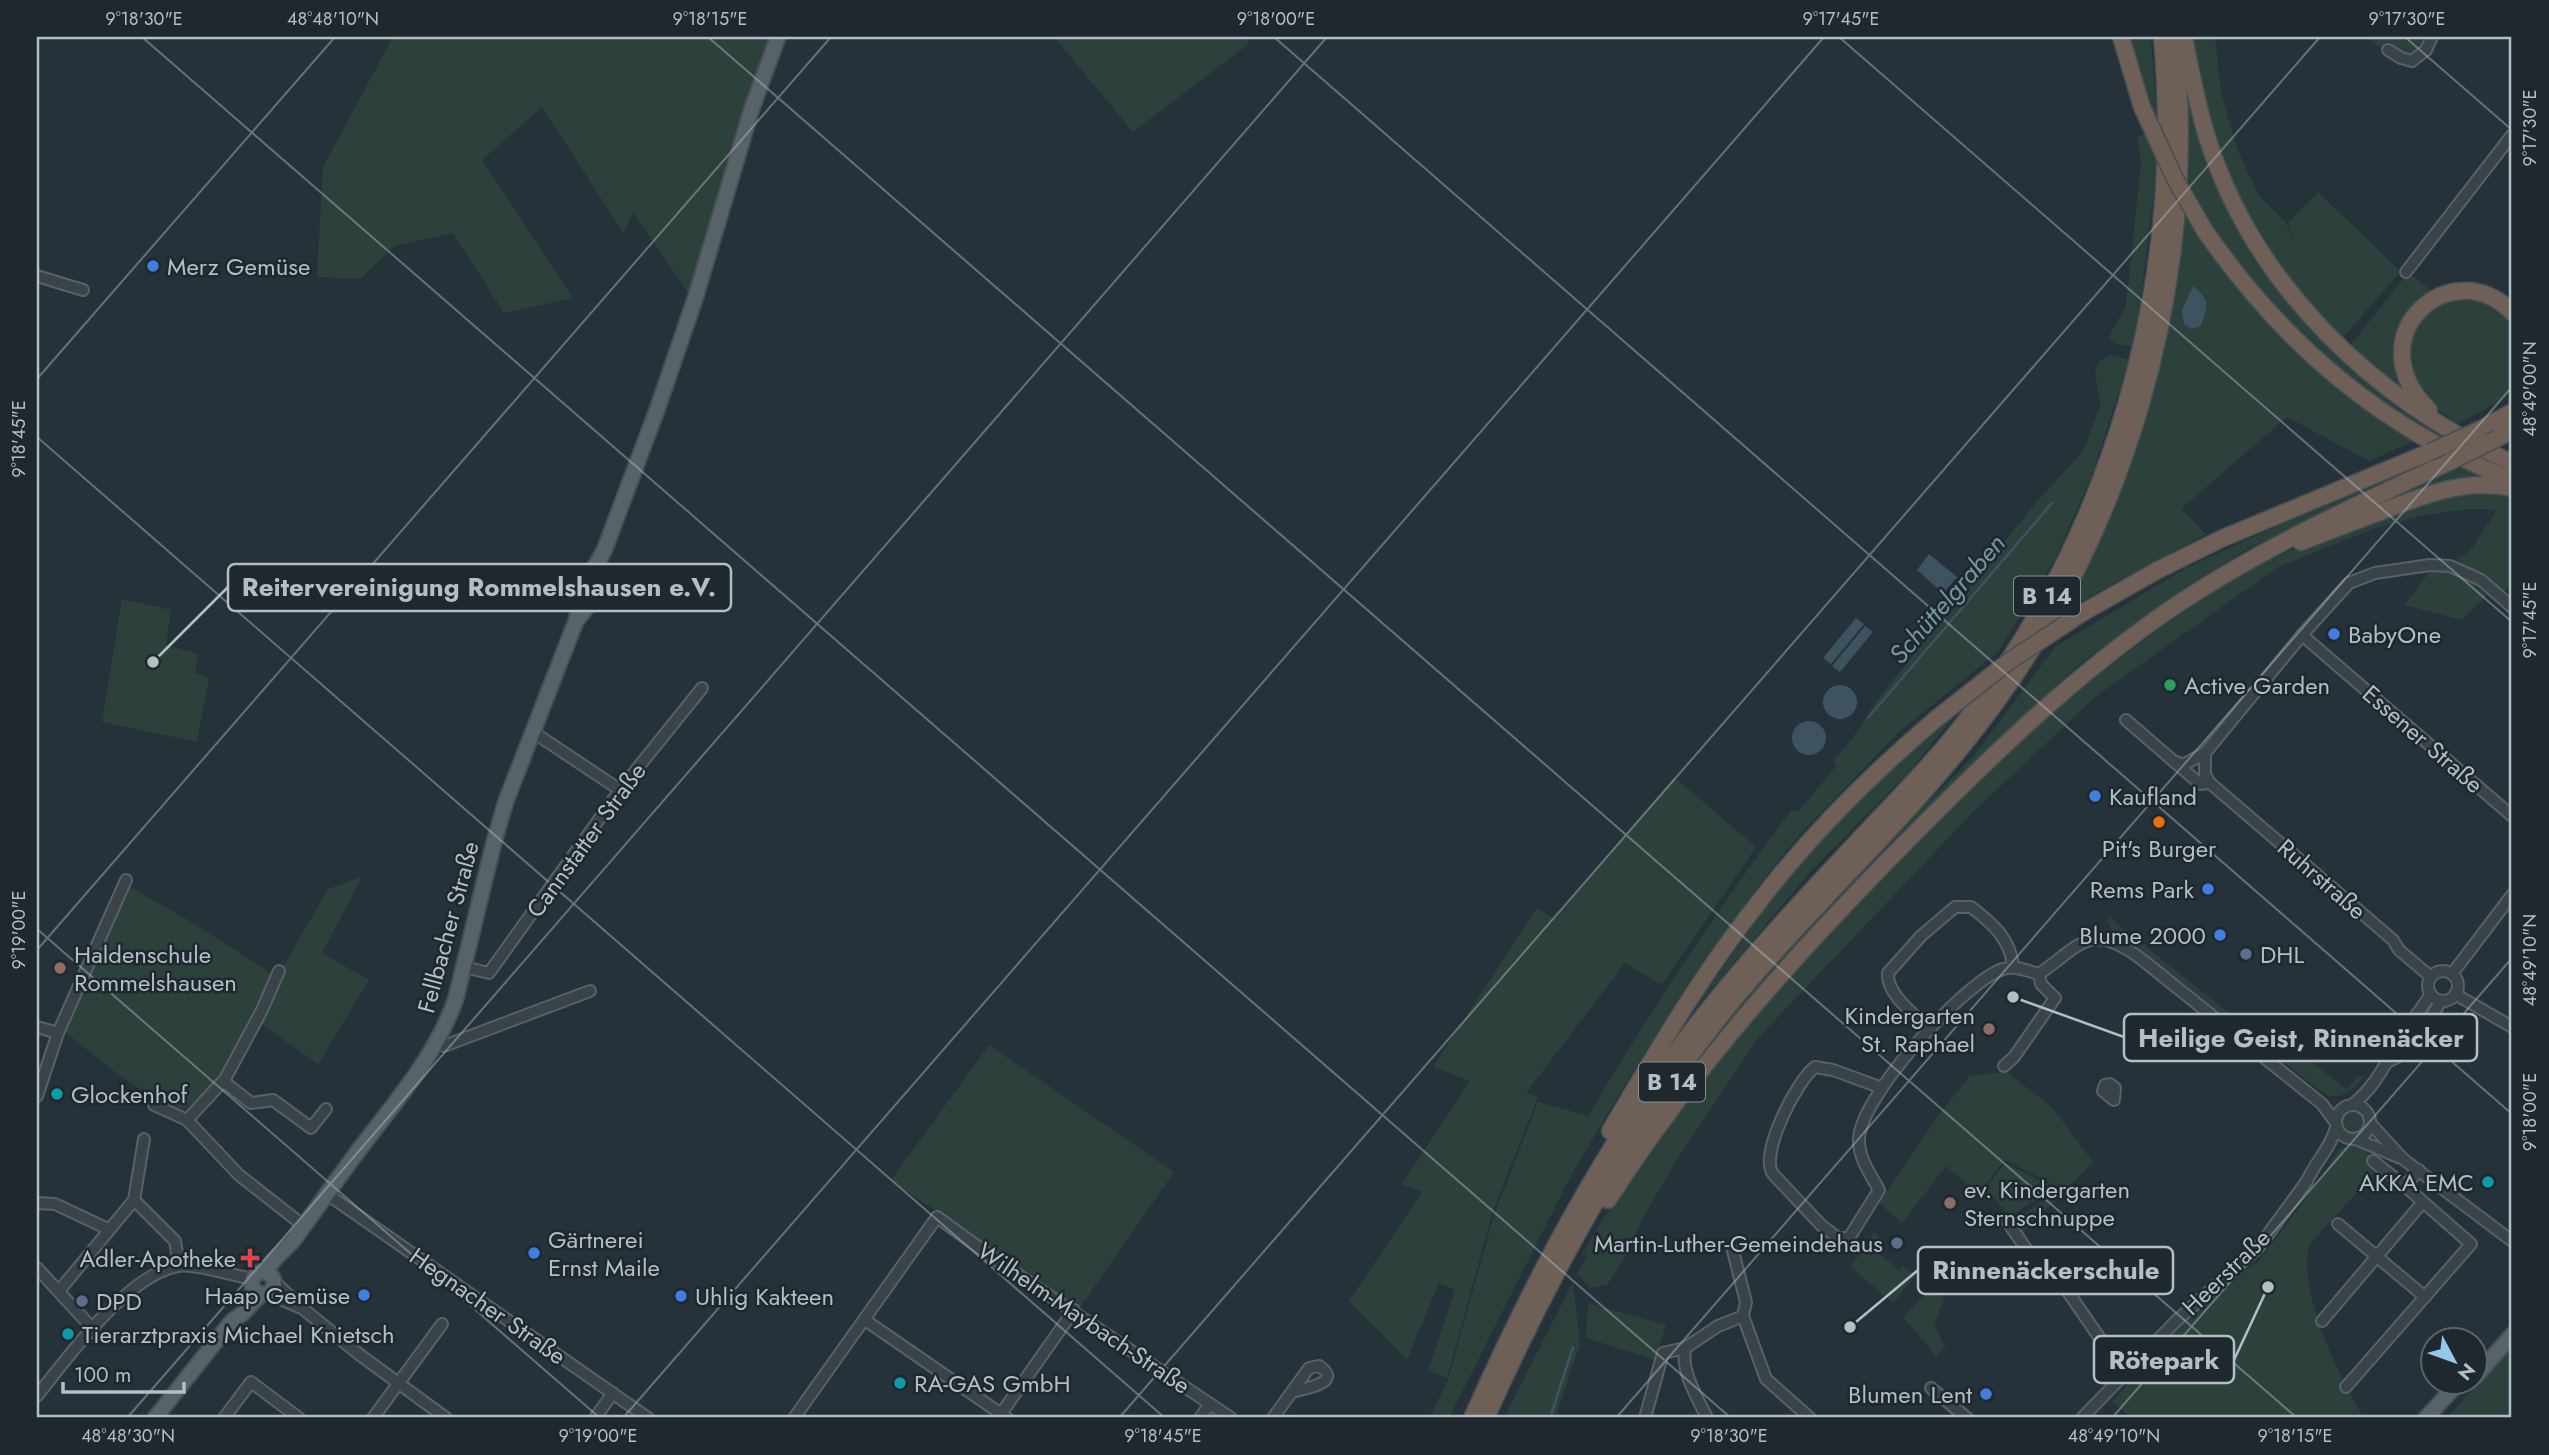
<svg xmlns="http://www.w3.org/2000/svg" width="2549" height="1455" viewBox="0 0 2549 1455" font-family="Jost,sans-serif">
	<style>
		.green { fill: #2d413c }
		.water { fill: #3d5360 }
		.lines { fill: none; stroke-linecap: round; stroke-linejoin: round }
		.stream { stroke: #3d5360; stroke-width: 2.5 }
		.minor-casing { stroke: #576167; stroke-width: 14 }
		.major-casing { stroke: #454f55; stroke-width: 18 }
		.highway-casing { stroke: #444e54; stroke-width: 19 }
		.minor { stroke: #394349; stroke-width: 10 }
		.major { stroke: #576269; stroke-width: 14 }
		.highway { stroke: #6e6057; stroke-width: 16 }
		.highway-bridge-casing { stroke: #444e54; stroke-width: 19; stroke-linecap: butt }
		.highway-bridge { stroke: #6e6057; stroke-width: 16 }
		.ticks { fill: none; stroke: #b4bec5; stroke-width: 2; stroke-opacity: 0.45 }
		.shop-dot { fill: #3f7fe0; stroke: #1e282e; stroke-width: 2.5 }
		.leisure-dot { fill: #2e9e5b; stroke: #1e282e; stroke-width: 2.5 }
		.food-dot { fill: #e8710a; stroke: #1e282e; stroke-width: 2.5 }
		.service-dot { fill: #5c6f8a; stroke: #1e282e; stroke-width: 2.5 }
		.education-dot { fill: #8d6e63; stroke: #1e282e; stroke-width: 2.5 }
		.culture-dot { fill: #0f9aa8; stroke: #1e282e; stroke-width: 2.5 }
		.health-dot { fill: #e0444e; stroke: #1e282e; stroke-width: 2.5 }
		.labels { text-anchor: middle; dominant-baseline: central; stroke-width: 5; stroke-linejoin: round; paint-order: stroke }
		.shield { fill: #1e282e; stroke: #879198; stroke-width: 2 }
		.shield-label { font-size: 23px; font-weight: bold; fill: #b4bec5 }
		.poi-label { font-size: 24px; fill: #b4bec5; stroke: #1e282e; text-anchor: start }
		.street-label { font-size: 24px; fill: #b4bec5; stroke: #1e282e }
		.water-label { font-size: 26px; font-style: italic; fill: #7895a5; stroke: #1e282e }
		.leader { fill: none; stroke: #b4bec5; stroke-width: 2.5 }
		.callout-dot { fill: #b4bec5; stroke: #1e282e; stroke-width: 2.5 }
		.callout { fill: #1e282e; stroke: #b4bec5; stroke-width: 2.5 }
		.callout-label { font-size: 26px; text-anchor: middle; font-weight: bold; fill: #b4bec5 }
		.neatline { fill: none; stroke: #b4bec5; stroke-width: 2.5 }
		.ticks-label { font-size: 18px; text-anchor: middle; fill: #b4bec5 }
	</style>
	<rect width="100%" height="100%" fill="#253239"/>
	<g class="green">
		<polygon points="393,37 772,37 744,111 689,294 633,212 624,234 542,107 482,160 573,298 504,313 453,233 394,246 360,279 317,277 323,167"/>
		<polygon points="1054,37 1244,37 1250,43 1133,132"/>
		<polygon points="2127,37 2151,37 2157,120 2128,38"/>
		<polygon points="2189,37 2215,37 2221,93 2237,149 2259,196 2286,223 2294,243 2288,223 2318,192 2397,268 2399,273 2341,340 2298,293 2269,248 2232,183 2211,133"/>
		<polygon points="2365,37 2427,37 2411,69"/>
		<polygon points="2187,97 2210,165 2277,285 2440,431 2431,435 2372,397 2332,366 2264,299 2234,260 2186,180"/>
		<polygon points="2145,134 2158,158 2135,347 2117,344 2110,340 2111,332 2126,306 2141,164 2137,137"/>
		<path d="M2182,212c18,24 35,51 54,74 51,62 114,109 178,155l-45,20 -82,-44 -106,92 25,25 -143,77 37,-72 48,-135 21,-75 13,-81z"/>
		<path d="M2408,273l24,18c-25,17 -43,44 -36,75 2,10 9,21 13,30l-60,-49z"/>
		<polygon points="2470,296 2506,313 2512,322 2512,387 2498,402 2457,424 2428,402 2407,372 2407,336 2431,305"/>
		<path d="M2110,355l19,5 -36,112 -37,85 -58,95 -98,79 -98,101 -43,53 -68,94 -69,110 -53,90 -120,239h-20l19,-38 46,-165 44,-113 50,14c63,-106 130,-208 204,-307l6,3 39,-47 -4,-4 18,-21 27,-41 156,-194 49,-54 17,-45 -5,-35 4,-9z"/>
		<polygon points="2437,456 2443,459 2249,548 2189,585 2081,663 1975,762 1804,942 1682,1080 1763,977 1864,865 1972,758 2055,647 2186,568 2346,494"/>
		<polygon points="2462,463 2491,477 2453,479 2367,506"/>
		<path d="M2456,492l56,1v90l-9,11c-10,-8 -41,-26 -46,-35l13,-8 27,-41 -28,-1 -44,6 -50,13 -97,39 -183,130 -123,116 -215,226 -82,123 -32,56 -20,43 -16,24 -17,3 -13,-14 10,-18 -5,-2c85,-144 194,-271 311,-390 49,-51 99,-104 153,-150 12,-10 26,-18 39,-28 46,-37 94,-73 144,-104 67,-41 153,-65 227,-90z"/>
		<polygon points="2432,568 2467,579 2487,595 2462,620 2405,605"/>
		<polygon points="122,599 171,610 166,645 198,654 195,673 209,678 197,742 102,722"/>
		<polygon points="1966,702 1909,772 1811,871 1688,1017 1785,880 1886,770"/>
		<polygon points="1674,777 1756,847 1662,985 1625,963 1526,1093 1538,1097 1492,1214 1447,1378 1428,1370 1455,1290 1439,1283 1407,1360 1349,1301 1422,1192 1402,1184 1470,1081 1433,1067 1537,908 1554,919"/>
		<polygon points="362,877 322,953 369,980 318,1064 257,1021 280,972 328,889"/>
		<polygon points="128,886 188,920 274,975 220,1076 202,1097 178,1114 116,1073 65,1032"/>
		<polygon points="2109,917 2259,1037 2259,1042 2256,1043 2133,944 2117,938 2107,921"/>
		<path d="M2278,1035l69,55 10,-14 6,1c-8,13 -22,23 -37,18l-57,-44z"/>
		<polygon points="989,1045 1174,1172 1079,1309 891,1180"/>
		<polygon points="2006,1072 2052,1107 2093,1162 2022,1234 2013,1222 2053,1193 2049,1182 2005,1160 1978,1194 1946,1166 1902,1223 1879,1203 1938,1116 1970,1076"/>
		<circle cx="2353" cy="1122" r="13"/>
		<path d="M2356,1145l27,19 -73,80c-14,47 30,134 54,174h-233l-19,-16c43,-49 90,-105 146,-140l69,-92 3,-8 10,-14z"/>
		<polygon points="2005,1163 2048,1184 2050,1190 2009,1217 1986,1187"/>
		<polygon points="1874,1232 1881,1240 1874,1249 1900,1271 1901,1265 1916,1275 1893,1303 1851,1267"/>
		<polygon points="1573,1282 1580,1344 1555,1418 1504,1418"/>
		<polygon points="1934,1285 1944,1298 1934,1325 1945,1347 1936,1356 1903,1317"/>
		<polygon points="1588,1303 1666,1325 1655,1360 1586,1338"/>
		<polygon points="2512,1344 2512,1418 2447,1418"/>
	</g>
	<g class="water">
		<path d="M2193,286c18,15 15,19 8,40l-10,3 -7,-5 -2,-14z"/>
		<polygon points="1929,554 1957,577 1943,593 1917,570"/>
		<polygon points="1856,618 1864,624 1831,664 1823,658"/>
		<polygon points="1865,626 1873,632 1840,672 1832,666"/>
		<circle cx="1840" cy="702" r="17"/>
		<circle cx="1809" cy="738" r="17"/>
	</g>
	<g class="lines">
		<g class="stream">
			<polyline points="1868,718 2052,503"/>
			<polyline points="1550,1418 1573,1347"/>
		</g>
		<defs>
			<g id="minor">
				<polyline points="2388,50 2401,58 2412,61 2426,50 2432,37"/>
				<polyline points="2406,272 2512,135"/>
				<polyline points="37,276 83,290"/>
				<polyline points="2302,635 2512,816"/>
				<polyline points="2126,720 2200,784 2210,783"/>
				<polyline points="533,732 620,790"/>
				<polyline points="2205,753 2205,775 2210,783 2393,940 2399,950 2431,977"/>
				<polyline points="2176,762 2183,765 2205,753 2302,635 2349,583 2375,573 2430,565 2450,566 2481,580 2512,607"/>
				<polyline points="464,967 489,973 620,790 702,688"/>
				<circle cx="2443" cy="986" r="15"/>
				<polyline points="2452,974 2512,895"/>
				<polyline points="2455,994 2512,1027"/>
				<polyline points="37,1027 58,1033"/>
				<path d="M1929,1029c-14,-14 -43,-35 -41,-56l33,-37 34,-29h16c21,16 40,32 42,60"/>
				<polyline points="437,1042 444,1046 590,991"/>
				<polyline points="2389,1061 2411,1050 2441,1001"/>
				<polyline points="2004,1066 2014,1057 2055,998 2041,984 2039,974"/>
				<polyline points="223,1081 251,1103 273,1100 311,1128 326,1109"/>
				<polygon points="2110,1084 2115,1088 2114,1100 2103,1091 2105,1085"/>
				<path d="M1882,1088l-49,-18 -18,-3c-18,13 -56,87 -42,107l48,51 17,13h11l30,-48c-8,-15 -20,-31 -20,-49 -2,-41 105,-159 144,-172 11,-4 25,2 36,5 42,-29 51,-53 101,-16l182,146 14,19"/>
				<polyline points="37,1096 58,1033 126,880"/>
				<circle cx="2353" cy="1122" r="17"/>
				<polyline points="154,1105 187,1120 239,1175 304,1226"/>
				<path d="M2352,1105c21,-16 32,-38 45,-61 9,-17 23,-33 34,-50"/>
				<polyline points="187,1120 225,1079 262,1010 279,971"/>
				<polyline points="2370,1123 2403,1159 2512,1241"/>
				<polyline points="144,1139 134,1200 175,1241 179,1265"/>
				<polyline points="2356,1139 2398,1157"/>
				<polyline points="2373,1161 2405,1186"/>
				<polyline points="327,1194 648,1418"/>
				<polyline points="37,1203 55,1204 108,1229"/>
				<polyline points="2007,1221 2029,1253 2066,1289 2125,1375"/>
				<polyline points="2338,1224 2425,1297"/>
				<polyline points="1733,1251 1746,1302 1743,1316 1766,1379 1810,1418"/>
				<path d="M2033,1257l-14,-3 -5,6v5c7,11 20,4 31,3"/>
				<polyline points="37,1268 93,1329"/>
				<polyline points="274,1281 302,1308 360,1355 446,1418"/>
				<polyline points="59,1291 134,1200"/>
				<polyline points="266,1293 299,1307"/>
				<polyline points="865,1320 1007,1418"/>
				<polyline points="2322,1321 2423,1202"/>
				<polyline points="2346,1387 2471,1244 2405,1186 2419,1170"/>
				<polyline points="1931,1388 1967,1418"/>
				<path d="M37,1396c31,-39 90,-121 141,-130 16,-3 57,10 75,13"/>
				<polyline points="224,1418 251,1382 299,1418"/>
				<polyline points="373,1418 442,1324"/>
				<polyline points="595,1418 613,1393"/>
				<polyline points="794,1418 937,1217 999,1262 1231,1418"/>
				<polyline points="998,1418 1074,1310"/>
				<polyline points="1200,1418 1210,1404"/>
				<path d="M1273,1418l36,-50 10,-2c26,17 -17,23 -27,26"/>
				<polyline points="1645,1418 1663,1353 1685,1348"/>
				<path d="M1707,1418c-10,-21 -26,-46 -22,-70l33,-22 25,-10"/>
				<path d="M2082,1418l93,-96 83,-74 49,-67c8,-19 24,-33 29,-54"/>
			</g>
			<g id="major">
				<path d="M577,620c17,-21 21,-30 23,-57"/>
				<path d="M265,1272l9,-12 18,-18c26,-35 50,-70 76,-104 34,-44 70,-87 88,-140l38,-156 12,-41 70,-180 8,-36 20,-34 53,-141 38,-111 57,-191 26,-71"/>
				<circle cx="263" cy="1283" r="11"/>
				<polyline points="2476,1376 2512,1335"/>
				<polyline points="155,1418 232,1321 242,1314 261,1294"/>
				<polyline points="2426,1418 2459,1382"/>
			</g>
			<g id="highway">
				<polyline points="2121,37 2142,107"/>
				<path d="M2184,37c7,34 13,69 24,103 47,147 167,260 304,323"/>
				<path d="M2205,231c79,114 178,198 307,249"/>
				<path d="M2429,410c-74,-73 21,-160 83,-98"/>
				<polyline points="2479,430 2512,412"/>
				<polyline points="2496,439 2512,430"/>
				<path d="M2301,542c25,-10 50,-19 76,-29 44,-16 87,-36 135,-25"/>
				<polyline points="2082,613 2158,570 2223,538 2430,452"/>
				<path d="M1610,1131c45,-77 90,-154 145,-224 53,-70 115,-132 181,-188"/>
				<path d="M1608,1200c85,-132 189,-248 299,-359 83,-84 167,-166 265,-233 87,-59 182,-102 277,-146"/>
				<path d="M1472,1418c62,-139 132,-273 225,-394 49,-63 103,-122 158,-180 34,-37 71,-73 102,-112 156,-196 227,-447 205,-695"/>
				<path d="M1486,1418c63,-141 137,-278 232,-399 78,-98 172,-182 250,-280 157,-196 232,-452 207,-702"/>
			</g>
		</defs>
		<use href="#minor" class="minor-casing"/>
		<use href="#major" class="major-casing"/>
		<use href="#highway" class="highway-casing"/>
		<use href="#minor" class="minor"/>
		<use href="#major" class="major"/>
		<use href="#highway" class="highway"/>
		<defs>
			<g id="highway-bridge">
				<polyline points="2142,107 2175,179 2205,231"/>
				<polyline points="2430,452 2479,430"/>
				<polyline points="2449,462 2496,439"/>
				<polyline points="1936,719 2008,662 2082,613"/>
			</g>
		</defs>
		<use href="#highway-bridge" class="highway-bridge-casing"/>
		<use href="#highway-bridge" class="highway-bridge"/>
	</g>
	<path class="ticks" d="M142,37l1589,1381M708,37l1589,1381M1274,37l1238,1077M1839,37l673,585M2405,37l107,93M37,379l298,-342M37,437l1128,981M37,929l563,489M37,950l794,-913M127,1418l1200,-1381M623,1418l1201,-1381M1119,1418l1201,-1381M1616,1418l896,-1031M2112,1418l400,-460"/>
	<g class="shop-dot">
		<circle cx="153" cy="266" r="7"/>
		<circle cx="2334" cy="634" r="7"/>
		<circle cx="2095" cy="796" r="7"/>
		<circle cx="2208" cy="889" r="7"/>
		<circle cx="2220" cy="935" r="7"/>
		<circle cx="534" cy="1253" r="7"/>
		<circle cx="364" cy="1295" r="7"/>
		<circle cx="681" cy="1296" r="7"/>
		<circle cx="1986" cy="1394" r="7"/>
	</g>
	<circle class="leisure-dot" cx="2170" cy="685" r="7"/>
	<circle class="food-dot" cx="2159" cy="822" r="7"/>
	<g class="service-dot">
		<circle cx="2246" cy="954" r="7"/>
		<circle cx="1897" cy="1243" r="7"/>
		<circle cx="82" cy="1301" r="7"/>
	</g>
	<g class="education-dot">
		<circle cx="60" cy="968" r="7"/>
		<circle cx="1989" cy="1029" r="7"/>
		<circle cx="1950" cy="1203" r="7"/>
	</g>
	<g class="culture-dot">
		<circle cx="57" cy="1094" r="7"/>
		<circle cx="2488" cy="1182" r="7"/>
		<circle cx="68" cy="1334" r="7"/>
		<circle cx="900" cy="1383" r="7"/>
	</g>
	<path class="health-dot" d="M246.5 1247.5h7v7h7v7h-7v7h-7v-7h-7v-7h7z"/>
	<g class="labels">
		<g class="shield">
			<rect x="2014" y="576.5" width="66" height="39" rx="5"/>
			<rect x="1639" y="1062.5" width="66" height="39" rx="5"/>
		</g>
		<g class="shield-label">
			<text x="2047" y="596">B 14</text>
			<text x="1672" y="1082">B 14</text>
		</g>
		<g class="poi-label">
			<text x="167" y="266">Merz Gemüse</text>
			<text x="2348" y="634">BabyOne</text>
			<text x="2184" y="685">Active Garden</text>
			<text x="2109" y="796">Kaufland</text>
			<text x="2159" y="848" text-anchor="middle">Pit's Burger</text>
			<text x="2194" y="889" text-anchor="end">Rems Park</text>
			<text x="2206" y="935" text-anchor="end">Blume 2000</text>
			<text x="74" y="954">Haldenschule<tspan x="74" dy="28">Rommelshausen</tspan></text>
			<text x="2260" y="954">DHL</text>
			<text x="1975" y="1015" text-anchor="end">Kindergarten<tspan x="1975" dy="28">St. Raphael</tspan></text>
			<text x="71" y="1094">Glockenhof</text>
			<text x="2474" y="1182" text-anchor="end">AKKA EMC</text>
			<text x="1964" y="1189">ev. Kindergarten<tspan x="1964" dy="28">Sternschnuppe</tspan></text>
			<text x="548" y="1239">Gärtnerei<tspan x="548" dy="28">Ernst Maile</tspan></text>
			<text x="1883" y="1243" text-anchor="end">Martin-Luther-Gemeindehaus</text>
			<text x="236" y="1258" text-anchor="end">Adler-Apotheke</text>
			<text x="350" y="1295" text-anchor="end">Haap Gemüse</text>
			<text x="695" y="1296">Uhlig Kakteen</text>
			<text x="96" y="1301">DPD</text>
			<text x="82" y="1334">Tierarztpraxis Michael Knietsch</text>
			<text x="914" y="1383">RA-GAS GmbH</text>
			<text x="1972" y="1394" text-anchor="end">Blumen Lent</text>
		</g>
		<g class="street-label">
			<text transform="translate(2423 739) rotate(41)">Essener Straße</text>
			<text transform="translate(586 840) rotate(-54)">Cannstatter Straße</text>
			<text transform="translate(2322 879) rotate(41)">Ruhrstraße</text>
			<text transform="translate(448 927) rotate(-75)">Fellbacher Straße</text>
			<text transform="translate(2226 1272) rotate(-44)">Heerstraße</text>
			<text transform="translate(488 1306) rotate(35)">Hegnacher Straße</text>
			<text transform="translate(1084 1318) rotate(34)">Wilhelm-Maybach-Straße</text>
		</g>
		<g class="water-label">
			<text transform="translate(1947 599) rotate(-49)">Schüttelgraben</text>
		</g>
	</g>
	<path class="leader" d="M153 662L228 587M2013 997L2124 1037M1850 1327L1918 1270M2268 1287L2234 1360"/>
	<g class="callout-dot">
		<circle cx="153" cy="662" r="7"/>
		<circle cx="2013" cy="997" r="7"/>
		<circle cx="1850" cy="1327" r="7"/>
		<circle cx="2268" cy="1287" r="7"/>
	</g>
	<g class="callout">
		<rect x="228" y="564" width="503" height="47" rx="7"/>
		<rect x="2124" y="1014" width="353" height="47" rx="7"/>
		<rect x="1918" y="1247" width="255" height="47" rx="7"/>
		<rect x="2094" y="1336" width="140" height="47" rx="7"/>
	</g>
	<g class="callout-label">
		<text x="479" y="596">Reitervereinigung Rommelshausen e.V.</text>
		<text x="2301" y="1047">Heilige Geist, Rinnenäcker</text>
		<text x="2046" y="1279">Rinnenäckerschule</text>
		<text x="2164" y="1369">Rötepark</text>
	</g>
	<rect width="2549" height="1455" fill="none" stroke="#1e282e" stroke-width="77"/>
	<g transform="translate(2454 1361) rotate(131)"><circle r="33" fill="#1e282e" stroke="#5a646a" stroke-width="2"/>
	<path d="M0-5L12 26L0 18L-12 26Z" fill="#93c8eb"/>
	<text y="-10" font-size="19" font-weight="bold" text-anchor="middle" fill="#b4bec5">N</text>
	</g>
	<path d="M63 1382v10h121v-10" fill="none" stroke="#b4bec5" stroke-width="3.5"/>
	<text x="74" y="1382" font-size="21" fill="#b4bec5" stroke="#1e282e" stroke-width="5" paint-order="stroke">100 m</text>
	<rect x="38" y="38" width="2472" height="1378" class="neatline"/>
	<g class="ticks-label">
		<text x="144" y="25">9°18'30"E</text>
		<text x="333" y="25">48°48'10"N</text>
		<text x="710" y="25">9°18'15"E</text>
		<text x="1276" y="25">9°18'00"E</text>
		<text x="1841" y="25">9°17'45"E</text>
		<text x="2407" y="25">9°17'30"E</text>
		<text transform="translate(2530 128) rotate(-90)" y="6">9°17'30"E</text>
		<text transform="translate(2530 389) rotate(-90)" y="6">48°49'00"N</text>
		<text transform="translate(19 439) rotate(-90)" y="6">9°18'45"E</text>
		<text transform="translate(2530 620) rotate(-90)" y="6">9°17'45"E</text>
		<text transform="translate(19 930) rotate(-90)" y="6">9°19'00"E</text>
		<text transform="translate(2530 960) rotate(-90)" y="6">48°49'10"N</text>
		<text transform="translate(2530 1112) rotate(-90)" y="6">9°18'00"E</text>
		<text x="128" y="1442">48°48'30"N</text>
		<text x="598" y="1442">9°19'00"E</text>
		<text x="1163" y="1442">9°18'45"E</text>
		<text x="1729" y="1442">9°18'30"E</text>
		<text x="2114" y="1442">48°49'10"N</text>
		<text x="2295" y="1442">9°18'15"E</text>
	</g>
</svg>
